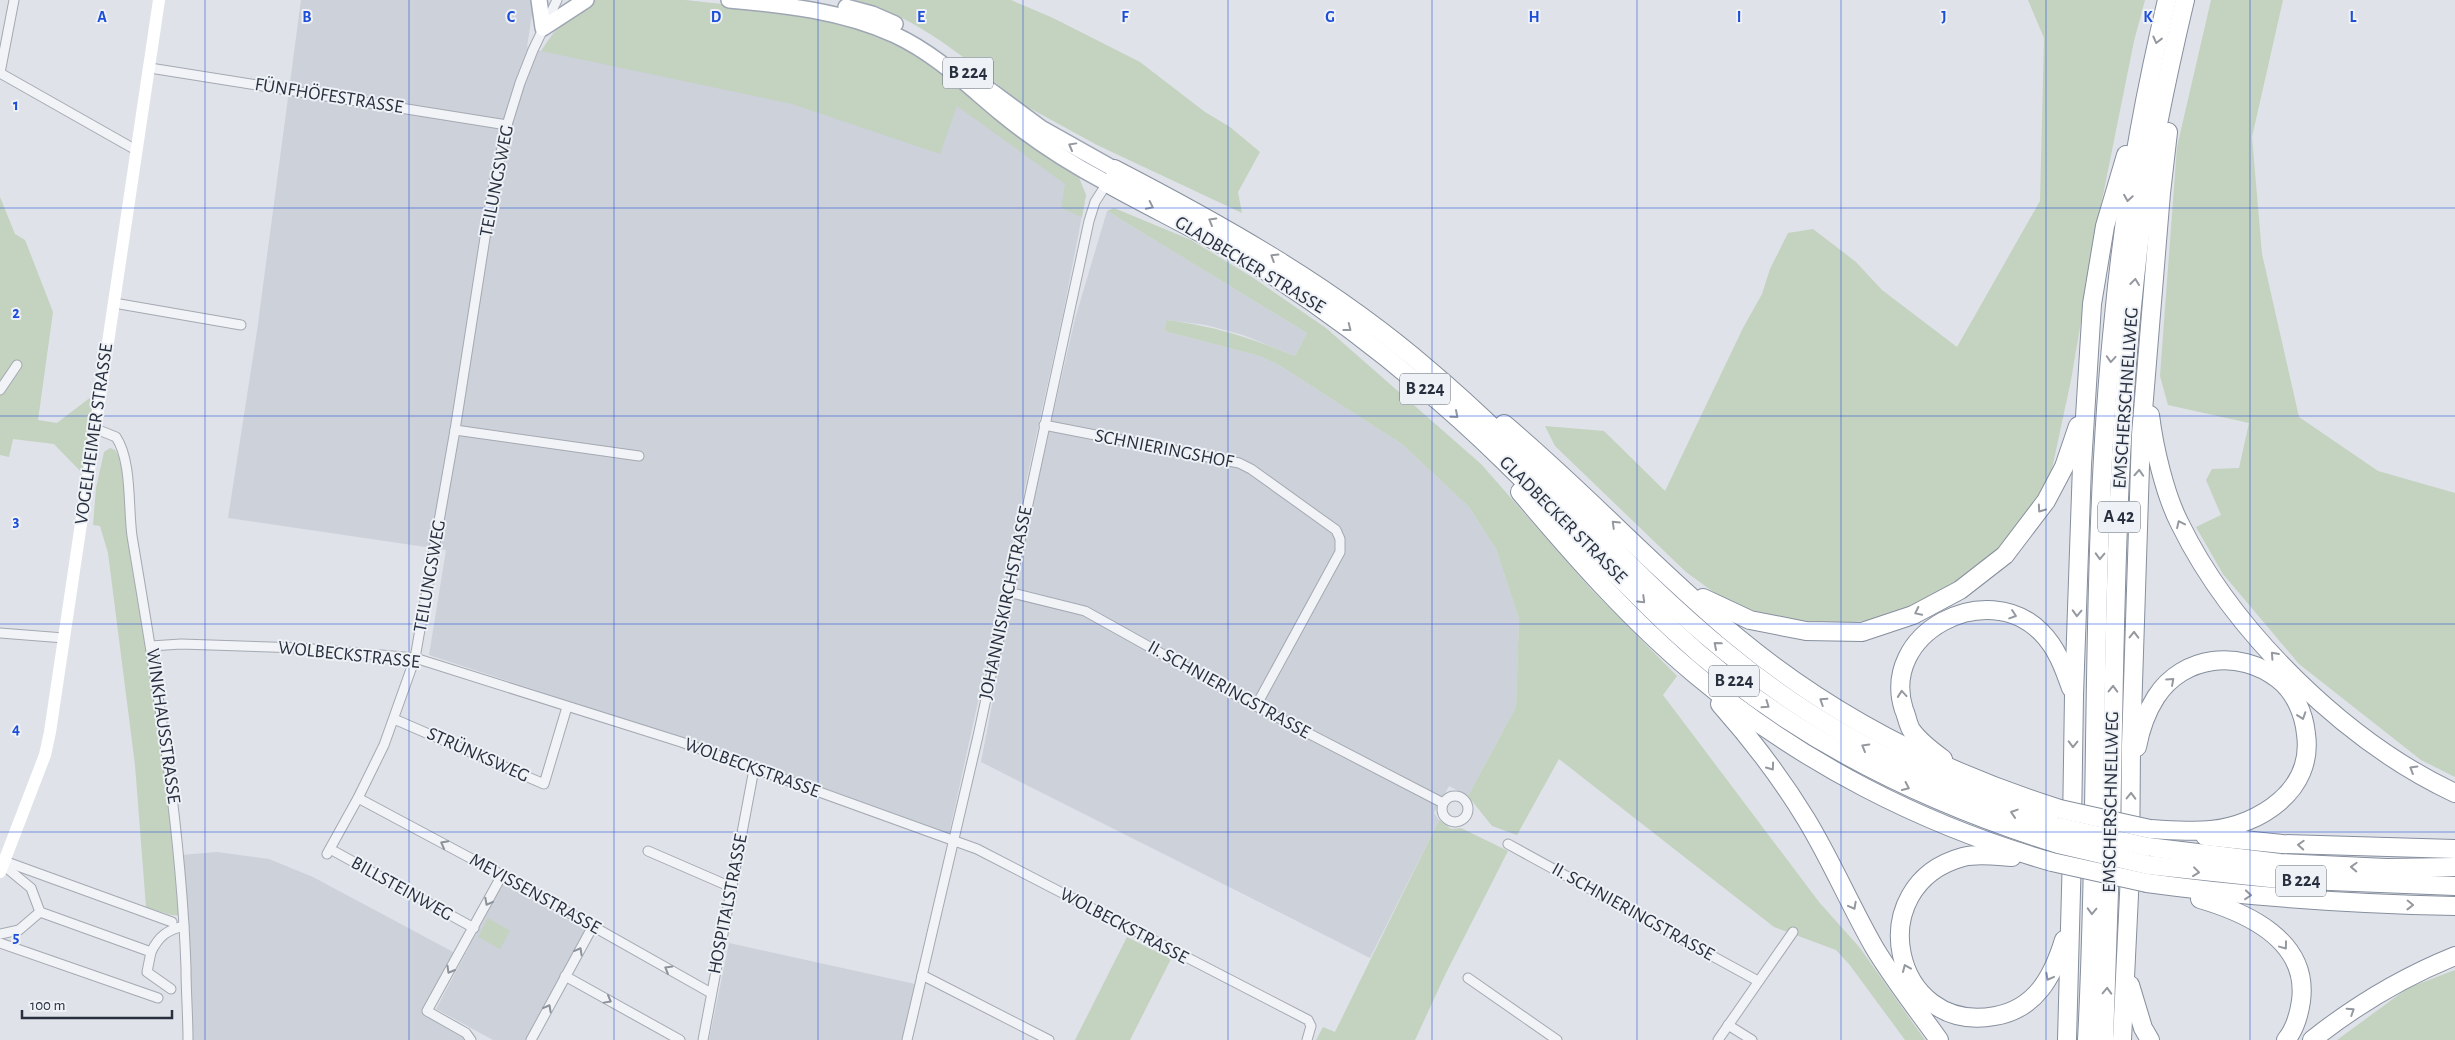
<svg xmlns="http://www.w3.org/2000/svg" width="2455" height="1040" viewBox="0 0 2455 1040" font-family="'Alegreya Sans',sans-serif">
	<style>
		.built { fill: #cdd1da }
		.green { fill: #c4d2c0 }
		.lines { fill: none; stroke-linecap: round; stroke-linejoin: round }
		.street-casing { stroke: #a4a9b2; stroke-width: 11 }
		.primary-casing { stroke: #9ea6b3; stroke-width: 18 }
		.highway-casing { stroke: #868f9e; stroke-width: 20 }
		.street { stroke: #f1f3f6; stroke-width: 9 }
		.secondary { stroke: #fff; stroke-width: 12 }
		.primary { stroke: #fff; stroke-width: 15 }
		.highway { stroke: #fff; stroke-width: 18 }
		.highway-bridge-casing { stroke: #868f9e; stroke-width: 20; stroke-linecap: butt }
		.highway-bridge { stroke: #fff; stroke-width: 18 }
		.oneway { stroke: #94989f }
		.oneway2 { stroke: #8c929a }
		.grid { fill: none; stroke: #1d4ed8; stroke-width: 1; stroke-opacity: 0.55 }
		.labels { text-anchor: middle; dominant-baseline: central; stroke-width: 4; stroke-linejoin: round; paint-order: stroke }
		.shield { fill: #eef1f5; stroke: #636a76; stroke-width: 1 }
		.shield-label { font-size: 18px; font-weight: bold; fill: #28303f }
		.street-label { font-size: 19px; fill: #28303f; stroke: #eef1f5 }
		.grid-label { font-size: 16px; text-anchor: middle; font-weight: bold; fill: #1d4ed8; stroke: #eef1f5; stroke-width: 4; stroke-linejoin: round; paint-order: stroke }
	</style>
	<rect width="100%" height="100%" fill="#dfe2e8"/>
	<g class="built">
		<polygon points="301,0 531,0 533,8 527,47 541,51 553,33 568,18 594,0 684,0 776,10 1018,134 1079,178 1086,195 1064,309 949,834 724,752 429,655 446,550 228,518 257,331"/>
		<polygon points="1107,211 1307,333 1295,356 1243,335 1206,325 1167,320 1164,331 1260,356 1282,367 1402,444 1469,507 1496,549 1519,619 1516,707 1468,796 1449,786 1434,813 1439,820 1370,958 981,762 1014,590 1050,427 1075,319"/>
		<polygon points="217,852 269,859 313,877 457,954 426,1012 470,1040 189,1040 181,855"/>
		<polygon points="503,883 587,931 528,1040 493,1040 436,1009"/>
		<polygon points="729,943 915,984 903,1040 709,1040"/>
	</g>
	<g class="green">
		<path d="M594,0h90l92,10 60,10 55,19 44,27 110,89 34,23 7,17 -4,22 -21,-9 4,-24 -108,-78 -17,48 -148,-50 -251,-53c14,-21 31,-39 53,-51z"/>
		<path d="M854,0h157l42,18 87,44 65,50 25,15 30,25 -22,40 4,21 -145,-68 -73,-40c-54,-42 -103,-88 -170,-105z"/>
		<polygon points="2028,0 2145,0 2134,41 2100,210 2071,380 2052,469 2028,514 1997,554 1923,603 1884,619 1812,626 1730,604 1686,572 1555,446 1545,426 1604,431 1665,491 1743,328 1762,294 1770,269 1788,233 1813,229 1856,262 1882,290 1957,347 2040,201 2044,38"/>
		<polygon points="2211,0 2283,0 2252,137 2262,254 2299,417 2378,471 2455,493 2455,777 2421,760 2299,664 2223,574 2196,527 2221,515 2206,480 2212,469 2239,468 2249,423 2168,405 2160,376 2177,147"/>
		<polygon points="0,197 15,234 25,240 53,312 38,420 57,423 100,390 87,478 54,444 13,439 9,457 0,455"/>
		<path d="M1114,208l77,32 61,37 74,51 155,136 109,124 87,88 -14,19 156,207 41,46 65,92h-20l-56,-76 -13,-14 -62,-23 -215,-168 -42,76 -25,-9 -24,-30 48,-89 3,-88 -23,-70 -27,-42 -67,-63 -120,-77 -22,-11 -96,-25 3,-11c50,7 81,17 128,36l12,-23 -200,-122z"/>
		<polygon points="110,448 115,450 123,463 149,625 183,916 171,915 146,907 135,765 108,553 100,526 93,525 96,488 104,452"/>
		<polygon points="1439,820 1451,829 1461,828 1508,851 1446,973 1415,1040 1316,1040 1323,1027 1335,1032"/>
		<polygon points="488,918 510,931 500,949 478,937"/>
		<polygon points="1127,937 1171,959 1130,1040 1075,1040"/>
		<polygon points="2455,970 2455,1040 2337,1040 2408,988"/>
	</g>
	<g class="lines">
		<defs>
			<g id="street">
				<polyline points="14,0 0,73 136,150"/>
				<polyline points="150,68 507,125"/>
				<polyline points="114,303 241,325"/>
				<polyline points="0,390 17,365"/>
				<polyline points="1044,425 1239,463 1251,469 1336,530 1340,539 1340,552 1256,706"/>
				<path d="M96,429l20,8c16,24 12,70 16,99 24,144 49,286 54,432 0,24 2,48 2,72"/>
				<polyline points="455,430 639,456"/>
				<polyline points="1008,592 1085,611 1250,703 1443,803"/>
				<polyline points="0,633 64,638"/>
				<polyline points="151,646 181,644 301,648 415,658 681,742 977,849 1308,1020 1311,1026 1307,1040"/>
				<polyline points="394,719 544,784 567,707"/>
				<circle cx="1455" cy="809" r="13"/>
				<polyline points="358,798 502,875 711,993"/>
				<polyline points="1508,844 1758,981"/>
				<polyline points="330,849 474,928"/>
				<polyline points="648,851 731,887"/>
				<polyline points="327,854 358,798 384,745 415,658 455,430 492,193 507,125 520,83 533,50 557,0"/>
				<polyline points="4,861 172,922"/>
				<polyline points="8,869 31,888 40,912 151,952 147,972 171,989"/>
				<polyline points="0,934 19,930 40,912"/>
				<polyline points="0,943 158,998"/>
				<path d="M151,952c8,-16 16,-22 33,-26"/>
				<polyline points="922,975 1049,1040"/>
				<polyline points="565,976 680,1040"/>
				<polyline points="1468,978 1557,1040"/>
				<polyline points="1728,1025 1752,1040"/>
				<polyline points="471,1040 466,1033 427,1011 502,875"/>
				<polyline points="531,1040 593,926"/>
				<polyline points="703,1040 754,769"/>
				<polyline points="907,1040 978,736 1089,221 1095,202 1109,180"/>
				<polyline points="1718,1040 1793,932"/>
			</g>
			<g id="primary">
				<polyline points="539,0 543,28 586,0"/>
				<path d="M729,0c56,5 114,11 166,35 41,19 73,51 107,79 33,27 67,49 105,69"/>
				<polyline points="846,7 872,14 895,24"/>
				<polyline points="987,88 1041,128 1114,169"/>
			</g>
			<g id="highway">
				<path d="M1114,169c112,58 220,119 315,201 105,88 191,196 297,282 99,82 212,137 334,175"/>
				<path d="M1107,183c46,26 94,48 140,76 61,38 120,81 175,128 91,75 168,165 253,245 109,102 242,168 383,212"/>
				<path d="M2150,415c4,33 15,80 30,109 53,108 166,218 275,269"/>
				<path d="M1504,424c81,68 153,147 234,214 95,79 204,134 322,171"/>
				<path d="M1520,492c54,64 111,129 176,183 104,87 226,150 356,187"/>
				<polyline points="1703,598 1750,620 1806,631 1862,632 1913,615 1960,590 2005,555 2046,501 2064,467 2078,426"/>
				<path d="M1720,704c32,36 61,74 86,115 25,41 44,86 68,128 19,32 43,62 65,93"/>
				<path d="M2137,747c3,-16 10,-36 19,-50 27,-42 84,-48 122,-18 17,13 26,35 28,55 8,56 -46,91 -95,96 -20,2 -41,0 -61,-1"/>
				<path d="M1943,759c-11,-8 -23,-17 -31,-28 -4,-5 -5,-15 -8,-21 -25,-77 83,-133 137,-78 16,16 23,36 30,56"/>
				<polyline points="2072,827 2074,695 2082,465 2092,304 2105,226 2126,155"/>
				<path d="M2111,835c4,-205 4,-412 31,-616 10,-74 26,-147 43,-219"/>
				<polyline points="2205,836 2282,844 2455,849"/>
				<polyline points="2148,847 2280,863 2386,868 2455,867"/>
				<path d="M2012,857c-15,-1 -34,-4 -49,0 -103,28 -71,178 32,159 41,-7 58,-40 69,-76"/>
				<polyline points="2148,865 2279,879 2455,886"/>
				<path d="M2147,883c102,14 205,21 308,23"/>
				<path d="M2200,899c48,14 109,42 101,102 -2,14 -6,28 -15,39"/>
				<polyline points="2130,985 2143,1028 2150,1040"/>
				<polyline points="2067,1040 2072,853"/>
				<path d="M2087,1040c13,-241 2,-484 27,-724 10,-107 28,-212 53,-316"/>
				<polyline points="2104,1040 2110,861"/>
				<polyline points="2122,1040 2130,874 2131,746 2141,435 2161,193 2168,132"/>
				<path d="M2312,1040c44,-35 91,-63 143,-84"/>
			</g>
		</defs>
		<use href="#street" class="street-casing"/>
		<use href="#primary" class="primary-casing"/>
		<use href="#highway" class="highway-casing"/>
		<use href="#street" class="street"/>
		<polyline class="secondary" points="0,872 45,755 50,732 159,0"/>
		<use href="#primary" class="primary"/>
		<use href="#highway" class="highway"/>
		<defs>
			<g id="highway-bridge">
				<polyline points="2060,809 2150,829"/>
				<polyline points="2060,827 2148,847"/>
				<polyline points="2058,844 2148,865"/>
				<polyline points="2052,862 2147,883"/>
			</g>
		</defs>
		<use href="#highway-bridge" class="highway-bridge-casing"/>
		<use href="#highway-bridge" class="highway-bridge"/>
	</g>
	<defs><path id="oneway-chevron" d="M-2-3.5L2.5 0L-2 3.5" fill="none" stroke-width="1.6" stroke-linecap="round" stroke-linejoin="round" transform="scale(1.25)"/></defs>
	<g class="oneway">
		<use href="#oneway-chevron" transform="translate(2157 40) rotate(104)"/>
		<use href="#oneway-chevron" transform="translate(1072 146) rotate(-151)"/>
		<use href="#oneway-chevron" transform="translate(2128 198) rotate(99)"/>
		<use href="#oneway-chevron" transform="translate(1150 206) rotate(26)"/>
		<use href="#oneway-chevron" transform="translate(1212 221) rotate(-150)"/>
		<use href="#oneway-chevron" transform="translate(1274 257) rotate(-148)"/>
		<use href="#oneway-chevron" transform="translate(2135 282) rotate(-83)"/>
		<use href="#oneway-chevron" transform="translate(1348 328) rotate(38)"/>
		<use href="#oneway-chevron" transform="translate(2111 359) rotate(94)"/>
		<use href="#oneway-chevron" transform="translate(1455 415) rotate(41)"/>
		<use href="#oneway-chevron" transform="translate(2139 473) rotate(-87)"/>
		<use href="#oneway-chevron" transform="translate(2041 509) rotate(125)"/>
		<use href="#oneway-chevron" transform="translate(1615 524) rotate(-136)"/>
		<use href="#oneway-chevron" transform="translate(2180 524) rotate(-115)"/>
		<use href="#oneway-chevron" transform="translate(2100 556) rotate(92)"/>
		<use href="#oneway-chevron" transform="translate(1642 600) rotate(44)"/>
		<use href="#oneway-chevron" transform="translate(1918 612) rotate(154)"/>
		<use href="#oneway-chevron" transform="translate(2077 613) rotate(92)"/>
		<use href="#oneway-chevron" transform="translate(2013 615) rotate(19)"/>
		<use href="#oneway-chevron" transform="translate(2134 635) rotate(-89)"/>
		<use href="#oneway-chevron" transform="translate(1717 645) rotate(-139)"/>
		<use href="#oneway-chevron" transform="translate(2274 655) rotate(-132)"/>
		<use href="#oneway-chevron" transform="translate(2171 681) rotate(-42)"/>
		<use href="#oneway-chevron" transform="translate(2113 689) rotate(-89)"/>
		<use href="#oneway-chevron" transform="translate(1902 694) rotate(-95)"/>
		<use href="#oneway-chevron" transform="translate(1823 701) rotate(-147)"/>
		<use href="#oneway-chevron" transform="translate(1766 705) rotate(35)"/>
		<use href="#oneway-chevron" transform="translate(2302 716) rotate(71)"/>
		<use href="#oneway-chevron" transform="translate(2073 744) rotate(91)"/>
		<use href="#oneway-chevron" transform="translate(1865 747) rotate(-150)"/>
		<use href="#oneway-chevron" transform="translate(1771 767) rotate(54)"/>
		<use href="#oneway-chevron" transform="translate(2413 769) rotate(-149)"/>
		<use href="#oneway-chevron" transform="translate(1906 787) rotate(25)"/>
		<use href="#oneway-chevron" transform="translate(2131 796) rotate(-89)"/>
		<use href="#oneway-chevron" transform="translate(2014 813) rotate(-162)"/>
		<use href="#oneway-chevron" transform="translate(2301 845) rotate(-177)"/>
		<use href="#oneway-chevron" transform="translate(2354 867) rotate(-178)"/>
		<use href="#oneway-chevron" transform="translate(2196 872) rotate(7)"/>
		<use href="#oneway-chevron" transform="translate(2248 895) rotate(5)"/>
		<use href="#oneway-chevron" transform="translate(2410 905) rotate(1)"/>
		<use href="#oneway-chevron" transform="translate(1853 906) rotate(62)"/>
		<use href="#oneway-chevron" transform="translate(2092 911) rotate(92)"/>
		<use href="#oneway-chevron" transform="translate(2284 946) rotate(53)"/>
		<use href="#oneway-chevron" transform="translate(1906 968) rotate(-113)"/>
		<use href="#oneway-chevron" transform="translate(2049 977) rotate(118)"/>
		<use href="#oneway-chevron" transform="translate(2107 991) rotate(-88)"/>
		<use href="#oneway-chevron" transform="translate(2351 1011) rotate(-33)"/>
	</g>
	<g class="oneway2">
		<use href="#oneway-chevron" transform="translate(444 844) rotate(-152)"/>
		<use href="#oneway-chevron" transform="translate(488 902) rotate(118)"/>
		<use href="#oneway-chevron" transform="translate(579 951) rotate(-61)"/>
		<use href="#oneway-chevron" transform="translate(668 969) rotate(-150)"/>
		<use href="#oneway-chevron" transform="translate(450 970) rotate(120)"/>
		<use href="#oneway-chevron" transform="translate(608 1000) rotate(29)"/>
		<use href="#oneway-chevron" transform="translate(548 1008) rotate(-62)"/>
	</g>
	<path class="grid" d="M205,0v1040M409,0v1040M614,0v1040M818,0v1040M1023,0v1040M1228,0v1040M1432,0v1040M1637,0v1040M1841,0v1040M2046,0v1040M2250,0v1040M0,208h2455M0,416h2455M0,624h2455M0,832h2455"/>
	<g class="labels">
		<g class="shield">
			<rect x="943" y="57.5" width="50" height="31" rx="4"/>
			<rect x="1400" y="373.5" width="50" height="31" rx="4"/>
			<rect x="2098" y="501.5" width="42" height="31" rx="4"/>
			<rect x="1709" y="665.5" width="50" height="31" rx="4"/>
			<rect x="2276" y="865.5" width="50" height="31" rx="4"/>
		</g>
		<g class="shield-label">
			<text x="968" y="73">B 224</text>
			<text x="1425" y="389">B 224</text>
			<text x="2119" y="517">A 42</text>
			<text x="1734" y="681">B 224</text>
			<text x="2301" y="881">B 224</text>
		</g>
		<g class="street-label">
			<text transform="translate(329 96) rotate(9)">FÜNFHÖFESTRASSE</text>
			<text transform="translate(497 181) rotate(-79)">TEILUNGSWEG</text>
			<text transform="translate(1250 265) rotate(31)">GLADBECKER STRASSE</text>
			<text transform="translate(2126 398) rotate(-86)">EMSCHERSCHNELLWEG</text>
			<text transform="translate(94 434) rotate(-82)">VOGELHEIMER STRASSE</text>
			<text transform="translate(1164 449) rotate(11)">SCHNIERINGSHOF</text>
			<text transform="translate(1563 520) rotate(45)">GLADBECKER STRASSE</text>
			<text transform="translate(430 576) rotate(-80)">TEILUNGSWEG</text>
			<text transform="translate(1006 603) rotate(-78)">JOHANNISKIRCHSTRASSE</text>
			<text transform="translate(349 655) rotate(6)">WOLBECKSTRASSE</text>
			<text transform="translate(1229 690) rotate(29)">II. SCHNIERINGSTRASSE</text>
			<text transform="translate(163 726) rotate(82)">WINKHAUSSTRASSE</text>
			<text transform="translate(478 755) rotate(24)">STRÜNKSWEG</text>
			<text transform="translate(752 768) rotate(20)">WOLBECKSTRASSE</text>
			<text transform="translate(2111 802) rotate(-89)">EMSCHERSCHNELLWEG</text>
			<text transform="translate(402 889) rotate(29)">BILLSTEINWEG</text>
			<text transform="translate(535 894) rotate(29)">MEVISSENSTRASSE</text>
			<text transform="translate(728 904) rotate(-79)">HOSPITALSTRASSE</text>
			<text transform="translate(1633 912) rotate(29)">II. SCHNIERINGSTRASSE</text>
			<text transform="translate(1124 926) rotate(28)">WOLBECKSTRASSE</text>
		</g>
	</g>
	<g class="grid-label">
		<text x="102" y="22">A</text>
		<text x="307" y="22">B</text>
		<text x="511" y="22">C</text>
		<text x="716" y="22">D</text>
		<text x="921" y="22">E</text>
		<text x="1125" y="22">F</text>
		<text x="1330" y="22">G</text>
		<text x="1534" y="22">H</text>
		<text x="1739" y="22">I</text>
		<text x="1944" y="22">J</text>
		<text x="2148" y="22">K</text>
		<text x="2353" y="22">L</text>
		<text x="16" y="110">1</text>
		<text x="16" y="318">2</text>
		<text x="16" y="526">3</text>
		<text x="16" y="734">4</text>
		<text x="16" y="942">5</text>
	</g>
	<path d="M22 1010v8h150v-8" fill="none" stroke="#28303f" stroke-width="2.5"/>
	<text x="30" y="1010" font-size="15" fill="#28303f" stroke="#eef1f5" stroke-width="4" paint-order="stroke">100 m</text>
</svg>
